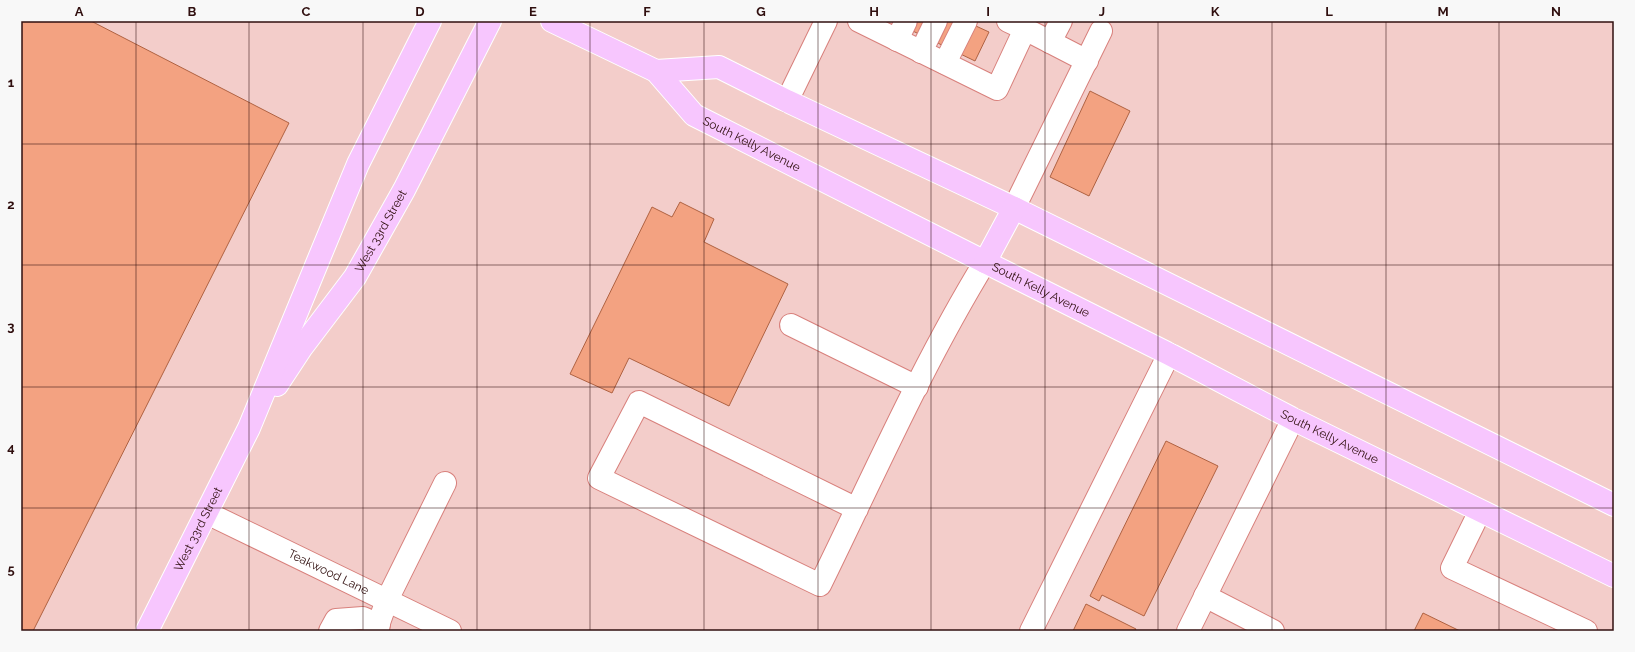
<svg xmlns="http://www.w3.org/2000/svg" width="1635" height="652" viewBox="0 0 1635 652" font-family="Raleway,sans-serif">
	<style>
		.building { fill: #f3a281; stroke: #af6242 }
		.lines { fill: none; stroke-linecap: round; stroke-linejoin: round }
		.minor-casing { stroke: #d8807c; stroke-width: 24 }
		.major-casing { stroke: #fff; stroke-width: 24 }
		.minor { stroke: #fff; stroke-width: 22 }
		.major { stroke: #f7c6fe; stroke-width: 22 }
		.grid { fill: none; stroke: #300f0f; stroke-width: 1; stroke-opacity: 0.55 }
		.labels { text-anchor: middle; dominant-baseline: central; stroke-width: 3.5; stroke-linejoin: round; paint-order: stroke }
		.street-label { font-size: 12px; fill: #300f0f; stroke: #f8f8f8 }
		.neatline { fill: none; stroke: #300f0f; stroke-width: 1.5 }
		.grid-label { font-size: 13px; text-anchor: middle; font-weight: bold; fill: #300f0f }
	</style>
	<rect width="100%" height="100%" fill="#f3cdca"/>
	<g class="building">
		<polygon points="21,21 91,21 289,123 33,631 21,631"/>
		<polygon points="892,21 965,21 989,32 975,61"/>
		<polygon points="1090,91 1130,111 1089,196 1050,177"/>
		<polygon points="680,202 714,219 704,242 788,284 729,406 629,358 612,393 570,374 652,207 672,217"/>
		<polygon points="1166,441 1218,466 1144,616 1102,595 1099,601 1090,596"/>
		<polygon points="1086,604 1136,629 1135,631 1073,631"/>
		<polygon points="1423,613 1460,631 1414,631"/>
	</g>
	<g class="lines">
		<defs>
			<g id="minor">
				<polyline points="859,21 997,89 1025,29 1087,61"/>
				<polyline points="1008,21 1025,29"/>
				<polyline points="897,40 906,21"/>
				<polyline points="1050,42 1061,21"/>
				<polyline points="921,52 936,21"/>
				<polyline points="945,63 966,21"/>
				<polyline points="787,101 826,21"/>
				<polyline points="1014,208 1101,31"/>
				<polyline points="791,325 917,387"/>
				<path d="M857,509l-218,-107 -40,76 221,107c53,-108 102,-220 165,-323"/>
				<polyline points="1480,511 1452,568 1586,631"/>
				<path id="s1" d="M207,513l243,118"/>
				<polyline points="1205,596 1273,631"/>
				<polyline points="330,631 336,620 363,618 379,625"/>
				<polyline points="376,631 387,600 445,483"/>
				<polyline points="1031,631 1169,354"/>
				<polyline points="1188,631 1293,419"/>
			</g>
			<g id="major">
				<path id="s2" d="M552,21l104,50 38,44 291,147 184,92 124,65 321,157"/>
				<polyline points="656,71 719,67 787,101 1014,208 1614,505"/>
				<polyline points="985,262 1014,208"/>
				<path id="s3" d="M277,385l25,-38 53,-70 49,-87 86,-169"/>
				<path id="s4" d="M147,631l102,-203 109,-264 72,-143"/>
			</g>
		</defs>
		<use href="#minor" class="minor-casing"/>
		<use href="#major" class="major-casing"/>
		<use href="#minor" class="minor"/>
		<use href="#major" class="major"/>
	</g>
	<path class="grid" d="M136,21v610M249,21v610M363,21v610M477,21v610M590,21v610M704,21v610M818,21v610M931,21v610M1045,21v610M1158,21v610M1272,21v610M1386,21v610M1499,21v610M21,144h1593M21,265h1593M21,387h1593M21,508h1593"/>
	<g class="labels">
		<g class="street-label">
			<text stroke="none"><textPath href="#s2" startOffset="238">South Kelly Avenue</textPath></text>
			<text stroke="none"><textPath href="#s3" startOffset="186">West 33rd Street</textPath></text>
			<text stroke="none"><textPath href="#s2" startOffset="562">South Kelly Avenue</textPath></text>
			<text stroke="none"><textPath href="#s2" startOffset="886">South Kelly Avenue</textPath></text>
			<text stroke="none"><textPath href="#s4" startOffset="114">West 33rd Street</textPath></text>
			<text stroke="none"><textPath href="#s1" startOffset="135">Teakwood Lane</textPath></text>
		</g>
	</g>
	<rect width="1635" height="652" fill="none" stroke="#f8f8f8" stroke-width="44"/>
	<rect x="22" y="22" width="1591" height="608" class="neatline"/>
	<g class="grid-label">
		<text x="79" y="16">A</text>
		<text x="192" y="16">B</text>
		<text x="306" y="16">C</text>
		<text x="420" y="16">D</text>
		<text x="533" y="16">E</text>
		<text x="647" y="16">F</text>
		<text x="761" y="16">G</text>
		<text x="874" y="16">H</text>
		<text x="988" y="16">I</text>
		<text x="1102" y="16">J</text>
		<text x="1215" y="16">K</text>
		<text x="1329" y="16">L</text>
		<text x="1443" y="16">M</text>
		<text x="1556" y="16">N</text>
		<text x="11" y="87">1</text>
		<text x="11" y="209">2</text>
		<text x="11" y="331">3</text>
		<text x="11" y="452">4</text>
		<text x="11" y="574">5</text>
	</g>
</svg>
